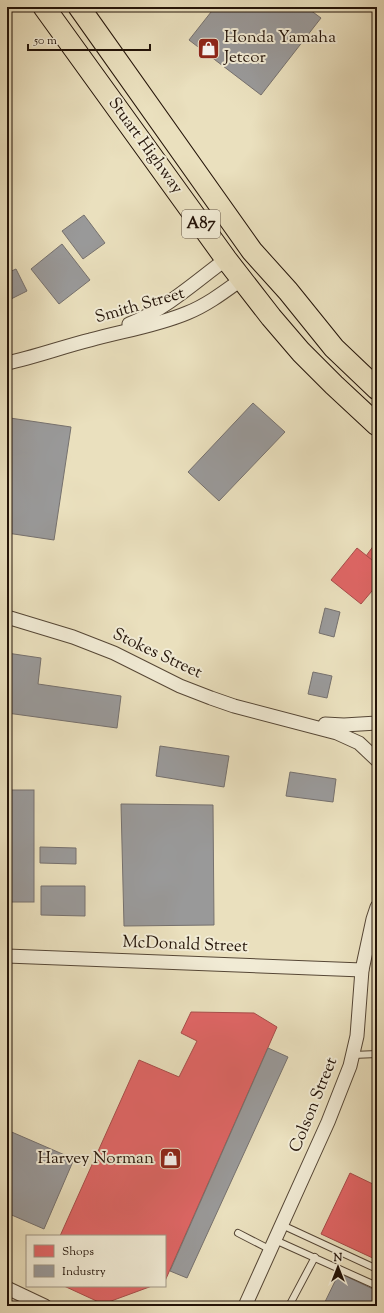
<svg xmlns="http://www.w3.org/2000/svg" width="384" height="1313" viewBox="0 0 384 1313" font-family="'Sorts Mill Goudy',serif">
	<style>
		.shops { fill: #e06666; stroke: #a84d4a }
		.industry { fill: #999; stroke: #76716e }
		.lines { fill: none; stroke-linecap: round; stroke-linejoin: round }
		.service-casing { stroke: #564736; stroke-width: 8 }
		.minor-casing { stroke: #564736; stroke-width: 15 }
		.trunk-casing { stroke: #241409; stroke-width: 23 }
		.service { stroke: #f1ebd5; stroke-width: 6 }
		.minor { stroke: #f1ebd5; stroke-width: 13 }
		.trunk { stroke: #eae0be; stroke-width: 21 }
		.labels { text-anchor: middle; dominant-baseline: central; stroke-width: 4; stroke-linejoin: round; paint-order: stroke }
		.shield { fill: #f1ebd5; stroke: #625446; stroke-width: 1 }
		.shield-label { font-size: 16px; font-weight: bold; fill: #241409 }
		.poi-label { font-size: 17px; fill: #241409; stroke: #f1ebd5; text-anchor: start }
		.street-label { font-size: 17px; fill: #241409; stroke: #f1ebd5 }
	</style>
	<rect width="100%" height="100%" fill="#eae0be"/>
	<filter id="stains"><feTurbulence type="fractalNoise" baseFrequency=".005" numOctaves="4"/><feColorMatrix values="0 0 0 0 .2 0 0 0 0 .09 0 0 0 0 .02 0 0 0 .5 -.17"/></filter>
	<radialGradient id="worn" r=".72"><stop offset=".6" stop-color="#630" stop-opacity="0"/><stop offset="1" stop-color="#630" stop-opacity=".3"/></radialGradient>
	<g class="shops">
		<polygon points="377,541 377,564 366,556"/>
		<polygon points="357,548 377,564 377,585 361,604 331,580"/>
		<polygon points="191,1012 254,1013 277,1027 165,1281 165,1236 60,1236 139,1060 179,1077 197,1041 181,1033"/>
		<polygon points="350,1173 377,1186 377,1260 321,1234"/>
		<polygon points="64,1286 152,1286 103,1304"/>
	</g>
	<g class="industry">
		<polygon points="215,7 306,7 321,18 261,95 189,40"/>
		<polygon points="84,215 105,243 83,259 62,231"/>
		<polygon points="62,244 90,280 59,304 31,269"/>
		<polygon points="16,269 27,291 7,301 7,273"/>
		<polygon points="253,403 285,432 219,501 188,472"/>
		<polygon points="10,418 71,427 54,540 7,533 7,439"/>
		<polygon points="325,608 340,612 334,637 319,633"/>
		<polygon points="7,653 41,658 38,684 121,696 117,728 7,713"/>
		<polygon points="313,672 332,676 327,698 308,694"/>
		<polygon points="160,746 229,756 224,787 156,776"/>
		<polygon points="290,772 336,779 333,802 286,796"/>
		<rect x="7" y="790" width="27" height="112"/>
		<polygon points="121,804 213,805 214,925 124,926"/>
		<polygon points="40,847 76,848 76,864 40,863"/>
		<polygon points="41,886 85,886 85,916 41,915"/>
		<polygon points="268,1048 288,1057 187,1278 170,1271"/>
		<polygon points="7,1130 74,1159 44,1229 7,1213"/>
		<polygon points="339,1273 377,1291 377,1306 323,1306"/>
	</g>
	<g class="lines">
		<defs>
			<g id="service">
				<polyline points="353,1055 377,1054"/>
				<polyline points="282,1225 377,1269"/>
				<polyline points="238,1233 271,1250"/>
				<polyline points="275,1240 377,1286"/>
				<polyline points="289,1306 315,1257"/>
			</g>
			<g id="minor">
				<path d="M129,324c34,-13 68,-43 97,-65"/>
				<path d="M7,363c28,-6 55,-16 83,-23 32,-9 66,-14 97,-27 20,-8 37,-21 55,-34"/>
				<polyline points="7,617 73,637 114,653 180,686 211,698 234,706 337,733 359,743 377,760"/>
				<polyline points="325,724 344,725 377,723"/>
				<polyline points="7,956 362,970"/>
				<polyline points="7,1288 45,1306"/>
				<polyline points="245,1306 328,1122 350,1066 357,1036 362,970 373,919 377,907"/>
			</g>
			<g id="trunk">
				<polyline points="44,7 226,259 271,317 301,352 334,385 377,425"/>
				<polyline points="79,7 252,251 288,291 334,348 377,389"/>
			</g>
		</defs>
		<use href="#service" class="service-casing"/>
		<use href="#minor" class="minor-casing"/>
		<use href="#trunk" class="trunk-casing"/>
		<use href="#service" class="service"/>
		<use href="#minor" class="minor"/>
		<use href="#trunk" class="trunk"/>
	</g>
	<defs>
		<symbol id="shop-square" viewBox="-11 -11 22 22"><rect x="-9" y="-9" width="18" height="18" rx="4" fill="#8f2418" stroke="#f1ebd5"/><path d="M-5-2.5h2.3a2.7 3.5 0 0 1 5.4 0H5L5.5 6h-11ZM-1.5-2.5h3a1.5 2.3 0 0 0-3 0Z" fill="#fff"/></symbol>
	</defs>
	<g fill-rule="evenodd">
		<use href="#shop-square" x="196" y="36" width="25" height="25"/>
		<use href="#shop-square" x="158" y="1146" width="25" height="25"/>
	</g>
	<g class="labels">
		<rect class="shield" x="182" y="210" width="38" height="28" rx="3"/>
		<g class="shield-label">
			<text x="201" y="224">A87</text>
		</g>
		<g class="poi-label">
			<text x="224" y="38">Honda Yamaha<tspan x="224" dy="20">Jetcor</tspan></text>
			<text x="154" y="1159" text-anchor="end">Harvey Norman</text>
		</g>
		<g class="street-label">
			<text transform="translate(145 146) rotate(54)">Stuart Highway</text>
			<text transform="translate(140 306) rotate(-16)">Smith Street</text>
			<text transform="translate(157 654) rotate(25)">Stokes Street</text>
			<text transform="translate(185 945) rotate(2)">McDonald Street</text>
			<text transform="translate(314 1105) rotate(-68)">Colson Street</text>
		</g>
	</g>
	<rect width="384" height="1313" fill="none" stroke="#eae0be" stroke-width="24"/>
	<rect x="8" y="8" width="368" height="1297" fill="none" stroke="#241409" stroke-width="2"/>
	<rect x="12" y="12" width="360" height="1289" fill="none" stroke="#241409"/>
	<rect x="26" y="1235" width="140" height="52" fill="#f1ebd5" stroke="#9f9583"/>
	<rect x="34" y="1245" width="20" height="12" fill="#e06666" stroke="#9f9583"/>
	<text x="62" y="1255" font-size="12" fill="#241409">Shops</text>
	<rect x="34" y="1265" width="20" height="12" fill="#999999" stroke="#9f9583"/>
	<text x="62" y="1275" font-size="12" fill="#241409">Industry</text>
	<g transform="translate(338 1267)" stroke="#f1ebd5" stroke-width="3" paint-order="stroke">
	<path d="M0-3L7 15L0 10L-7 15Z" fill="#241409"/>
	<text y="-6" font-size="11" font-weight="bold" text-anchor="middle" fill="#241409">N</text>
	</g>
	<path d="M28 44v6h122v-6" fill="none" stroke="#241409" stroke-width="2"/>
	<text x="34" y="44" font-size="12" fill="#241409" stroke="#f1ebd5" stroke-width="3" paint-order="stroke">50 m</text>
	<rect width="100%" height="100%" filter="url(#stains)"/>
	<rect width="100%" height="100%" fill="url(#worn)"/>
</svg>
